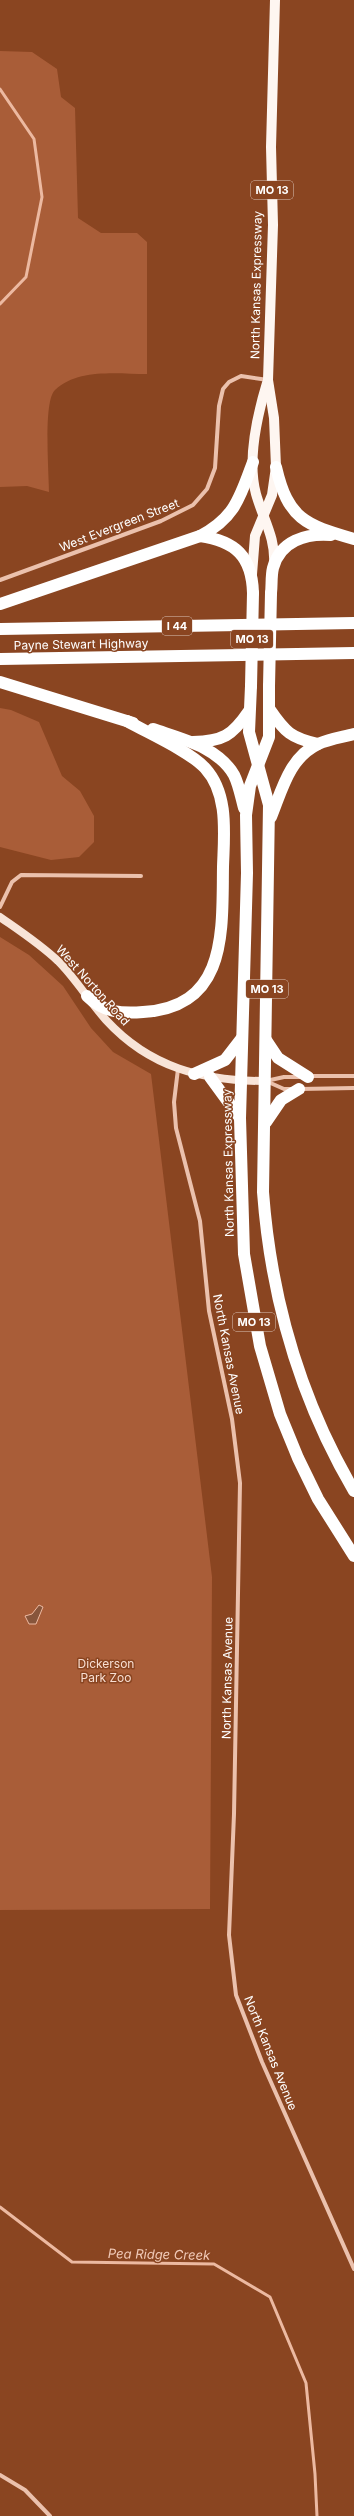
<svg xmlns="http://www.w3.org/2000/svg" width="354" height="2516" viewBox="0 0 354 2516" font-family="Inter,sans-serif">
	<style>
		.green { fill: #a95d38 }
		.water { fill: #87553b; stroke: #ecb9a1 }
		.lines { fill: none; stroke-linecap: round; stroke-linejoin: round }
		.stream { stroke: #ecb9a1; stroke-width: 3 }
		.street { stroke: #ebc1ad; stroke-width: 4 }
		.secondary { stroke: #f8e4d8; stroke-width: 8 }
		.primary { stroke: #fef6f1; stroke-width: 10 }
		.highway { stroke: #fff; stroke-width: 12 }
		.highway-bridge { stroke: #fff; stroke-width: 12 }
		.labels { text-anchor: middle; dominant-baseline: central; stroke-width: 3; stroke-linejoin: round; paint-order: stroke }
		.shield { fill: #8a4521; stroke: #dcc7bc; stroke-width: 1 }
		.shield-label { font-size: 11px; font-weight: bold; fill: #fff }
		.street-label { font-size: 12px; fill: #fff; stroke: #8a4521 }
		.park-label { font-size: 12px; fill: #f8ded2; stroke: #8a4521 }
		.water-label { font-size: 13px; font-style: italic; fill: #f2cbb9; stroke: #8a4521 }
	</style>
	<rect width="100%" height="100%" fill="#8a4521"/>
	<g class="green">
		<path d="M0,51l32,1 25,17 4,28 14,11 3,110 23,15h36l10,9v132c-29,0 -69,-6 -92,16 -12,11 -6,84 -6,102l-22,-6 -27,1z"/>
		<polygon points="0,708 11,710 39,722 62,776 80,791 94,816 94,842 79,857 51,860 0,847"/>
		<polygon points="0,937 29,955 63,986 91,1028 113,1052 151,1074 212,1577 210,1909 0,1910"/>
	</g>
	<polygon class="water" points="39,1605 43,1607 36,1624 29,1624 25,1616 32,1614"/>
	<g class="lines">
		<g class="stream">
			<polyline points="0,89 34,139 42,197 26,277 0,304"/>
			<polyline points="0,2207 72,2262 214,2264 270,2297 306,2383 315,2474 317,2516"/>
		</g>
		<g class="street">
			<polyline points="0,580 161,521 193,505 207,489 215,468 219,406 223,389 229,382 241,376 268,380"/>
			<polyline points="0,907 12,882 21,875 141,876"/>
			<polyline points="178,1069 174,1102 176,1128 200,1221 209,1311 232,1419 240,1483 234,1814 229,1935 236,1995 262,2062 354,2269"/>
			<polyline points="309,1076 354,1076"/>
			<polyline points="266,1081 284,1089 293,1089"/>
			<polyline points="266,1081 284,1077 301,1077"/>
			<polyline points="300,1089 354,1088"/>
			<polyline points="0,2475 25,2490 50,2516"/>
		</g>
		<path class="secondary" d="M0,917c20,14 40,27 58,44 18,18 31,40 48,59 44,48 97,61 159,61"/>
		<g class="primary">
			<path d="M267,383c-10,33 -20,78 -11,111 7,25 20,44 18,71"/>
			<polyline points="252,574 255,536 272,495 276,467 274,418 268,380 273,225 271,147 275,0"/>
		</g>
		<g class="highway">
			<path d="M276,467c12,52 29,58 78,72"/>
			<path d="M200,536c35,5 52,20 53,57"/>
			<path d="M271,593c1,-8 0,-17 2,-25 7,-27 33,-35 58,-33"/>
			<path d="M0,604l200,-68c35,-18 40,-39 53,-74"/>
			<polyline points="0,629 354,623"/>
			<polyline points="0,659 354,653"/>
			<polyline points="0,682 133,723"/>
			<path d="M251,686l-2,46 20,73 -6,387c8,107 37,207 91,299"/>
			<polyline points="269,686 269,737 250,786 246,815 247,873 240,1118 244,1254 260,1346 280,1414 298,1458 318,1499 354,1556"/>
			<path d="M270,710c15,22 21,28 48,34"/>
			<path d="M153,729c29,10 65,18 81,46 5,10 7,22 10,33"/>
			<path d="M193,742c30,-1 39,-6 56,-31"/>
			<path d="M271,817c11,-27 18,-59 47,-73 11,-5 25,-7 36,-10"/>
			<path d="M87,996c16,16 34,18 56,16 85,-5 79,-81 80,-145 1,-33 6,-73 -18,-99 -16,-17 -57,-35 -78,-47"/>
			<polyline points="266,1040 278,1058 308,1077"/>
			<polyline points="194,1074 225,1060 242,1038"/>
			<polyline points="210,1077 240,1118"/>
			<polyline points="266,1122 281,1100 299,1089"/>
		</g>
		<g class="highway-bridge">
			<polyline points="251,686 253,593"/>
			<polyline points="269,686 271,593"/>
		</g>
	</g>
	<g class="labels">
		<g class="shield">
			<rect x="251" y="181" width="42" height="18" rx="3"/>
			<rect x="162" y="617" width="30" height="18" rx="3"/>
			<rect x="231" y="630" width="42" height="18" rx="3"/>
			<rect x="246" y="980" width="42" height="18" rx="3"/>
			<rect x="233" y="1313" width="42" height="18" rx="3"/>
		</g>
		<g class="shield-label">
			<text x="272" y="190">MO 13</text>
			<text x="177" y="626">I 44</text>
			<text x="252" y="639">MO 13</text>
			<text x="267" y="989">MO 13</text>
			<text x="254" y="1322">MO 13</text>
		</g>
		<g class="street-label">
			<text transform="translate(256 285) rotate(-89)">North Kansas Expressway</text>
			<text transform="translate(119 525) rotate(-21)">West Evergreen Street</text>
			<text transform="translate(81 644) rotate(-1)">Payne Stewart Highway</text>
			<text transform="translate(93 985) rotate(48)">West Norton Road</text>
			<text transform="translate(228 1163) rotate(-91)">North Kansas Expressway</text>
			<text transform="translate(229 1354) rotate(79)">North Kansas Avenue</text>
			<text transform="translate(227 1678) rotate(-89)">North Kansas Avenue</text>
			<text transform="translate(271 2053) rotate(68)">North Kansas Avenue</text>
		</g>
		<g class="park-label">
			<text x="106" y="1663">Dickerson<tspan x="106" dy="14">Park Zoo</tspan></text>
		</g>
		<g class="water-label">
			<text transform="translate(159 2254) rotate(1)">Pea Ridge Creek</text>
		</g>
	</g>
</svg>
